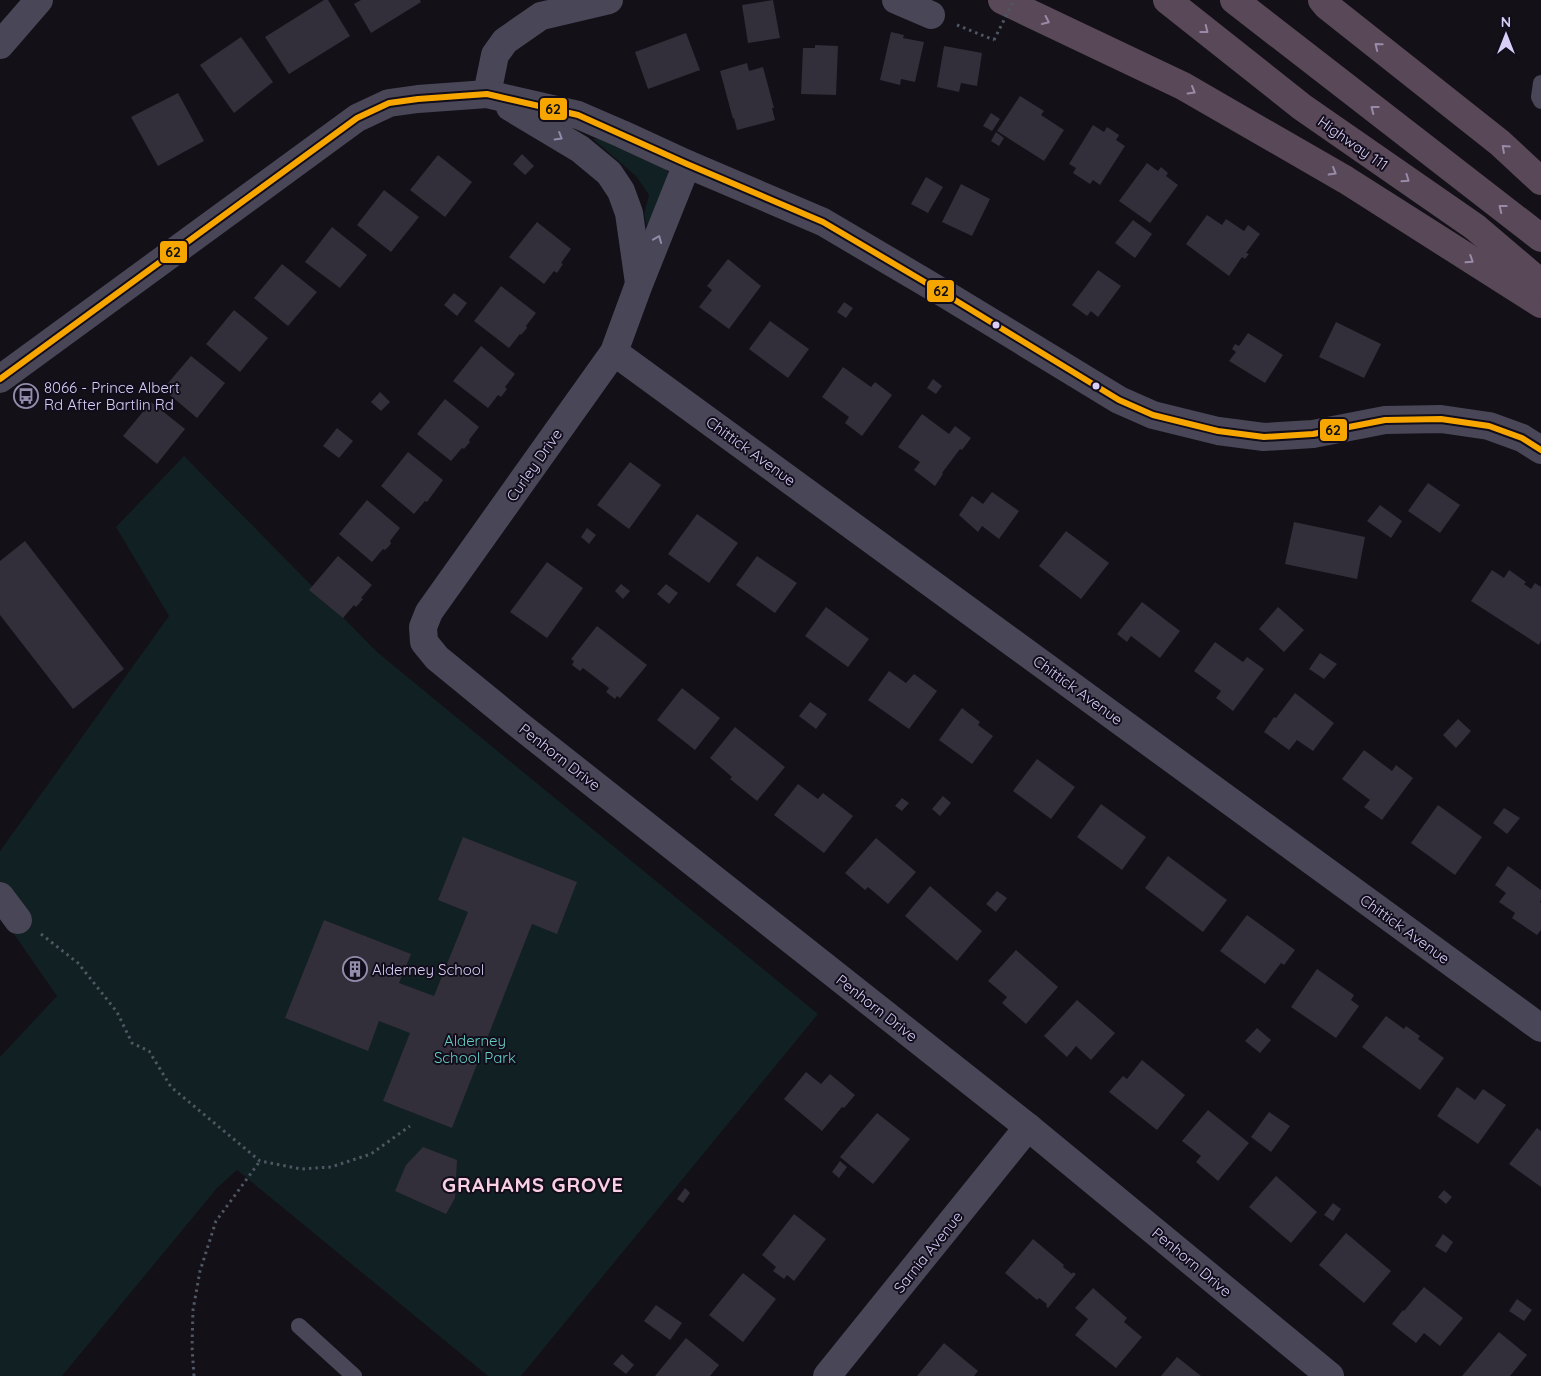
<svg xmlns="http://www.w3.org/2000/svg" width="1541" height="1376" viewBox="0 0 1541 1376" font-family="Quicksand,sans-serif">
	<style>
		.green { fill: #112022 }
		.building { fill: #322e3a }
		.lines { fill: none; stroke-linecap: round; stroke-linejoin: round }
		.path { stroke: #4e5763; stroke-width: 3; stroke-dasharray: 2.5 4; stroke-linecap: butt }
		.service { stroke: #494657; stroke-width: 16 }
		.minor { stroke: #494657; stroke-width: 28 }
		.motorway { stroke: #594858; stroke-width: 28 }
		.path-bridge { stroke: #4e5763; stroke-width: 3; stroke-dasharray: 2.5 4; stroke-linecap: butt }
		.bus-1-casing { stroke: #120d1b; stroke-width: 10 }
		.bus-1 { stroke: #f7a600; stroke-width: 6 }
		.oneway { stroke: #998ba8 }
		.oneway2 { stroke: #918aa8 }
		.bus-dot { fill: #d9cef8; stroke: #120d1b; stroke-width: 2 }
		.labels { text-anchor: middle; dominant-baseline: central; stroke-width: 4; stroke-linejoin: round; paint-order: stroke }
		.street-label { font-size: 15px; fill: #d9cef8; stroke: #120d1b }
		.poi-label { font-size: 15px; fill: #d9cef8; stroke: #120d1b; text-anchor: start }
		.park-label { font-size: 15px; fill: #65cec4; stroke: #120d1b }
		.district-label { font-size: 20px; font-weight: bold; letter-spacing: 1px; fill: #f9d0e3; stroke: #120d1b }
		.line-badge { stroke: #120d1b; stroke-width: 2 }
		.pale-badge-label { font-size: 14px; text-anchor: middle; font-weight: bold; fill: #111 }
	</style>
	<rect width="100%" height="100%" fill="#131018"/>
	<g class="green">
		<polygon points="608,137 666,168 672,184 648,231 644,214 649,195 636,176 593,139"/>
		<polygon points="184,456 377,652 818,1014 521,1376 488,1376 237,1170 217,1188 62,1376 0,1376 0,1057 57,996 0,914 0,851 169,616 116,527"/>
	</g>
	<g class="building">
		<polygon points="324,0 328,0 350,36 289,74 265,37"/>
		<polygon points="361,0 420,0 421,2 371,33 354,4"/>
		<polygon points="773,0 780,38 748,43 742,5"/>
		<polygon points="891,32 904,35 903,38 924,42 915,82 901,79 900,85 880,80"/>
		<polygon points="686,33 700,70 648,89 635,52"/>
		<polygon points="241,37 273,82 234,113 200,65"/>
		<polygon points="815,45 838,46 836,95 801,94 803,48 815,48"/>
		<polygon points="944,46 982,53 977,86 961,83 959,92 937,87"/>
		<polygon points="747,63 749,71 763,67 774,108 772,108 775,120 737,130 734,118 733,119 720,71"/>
		<polygon points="178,93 204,141 158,166 131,117"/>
		<polygon points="1020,96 1044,111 1041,115 1064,130 1044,161 997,131"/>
		<polygon points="991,113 1000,119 992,131 983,126"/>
		<polygon points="1093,125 1104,132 1107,127 1119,135 1116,140 1125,146 1100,185 1093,180 1090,184 1073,173 1076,168 1069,164"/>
		<polygon points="996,132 1004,138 999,146 991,141"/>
		<polygon points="522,154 534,166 525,175 513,164"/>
		<polygon points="438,155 472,182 445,217 410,190"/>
		<polygon points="1147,163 1158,171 1161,167 1168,173 1166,176 1178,185 1150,223 1119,201"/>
		<polygon points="926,177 943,187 928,213 911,204"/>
		<polygon points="961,184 990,199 972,236 942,222"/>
		<polygon points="384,190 419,217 391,252 357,225"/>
		<polygon points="1207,215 1222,225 1226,219 1244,231 1248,225 1260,234 1246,253 1249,254 1245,259 1242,257 1229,276 1186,244"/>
		<polygon points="1133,220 1152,234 1135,258 1115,243"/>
		<polygon points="537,222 571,249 561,263 563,264 557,273 554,271 544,284 509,257"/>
		<polygon points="332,227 367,255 340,288 305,262"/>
		<polygon points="728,259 761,286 729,329 699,307 712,290 707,286"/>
		<polygon points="282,264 317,292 288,326 254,298"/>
		<polygon points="1098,270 1121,286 1098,317 1091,311 1087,316 1072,305"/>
		<polygon points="501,286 536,313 526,326 527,328 521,335 520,334 509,348 474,321"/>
		<polygon points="454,293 467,303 457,316 444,305"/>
		<polygon points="844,302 853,308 846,318 837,312"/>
		<polygon points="234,310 268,338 240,372 206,344"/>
		<polygon points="770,321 809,349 788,378 749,349"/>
		<polygon points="1336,322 1381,344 1364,378 1319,357"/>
		<polygon points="1248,333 1283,355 1265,383 1229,361 1236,352 1232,349 1235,344 1239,346"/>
		<polygon points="481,346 515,374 505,387 507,389 501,397 498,395 488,408 453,381"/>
		<polygon points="191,356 225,383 197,418 163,389"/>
		<polygon points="843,367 871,387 875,382 892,395 862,436 845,423 849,417 822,397"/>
		<polygon points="933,379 942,386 936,394 927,388"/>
		<polygon points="380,392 390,402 381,411 371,402"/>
		<polygon points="445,399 479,427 469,440 470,442 464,449 462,448 451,461 417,434"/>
		<polygon points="151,402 185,429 157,464 123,436"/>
		<polygon points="922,414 949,434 955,426 971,438 962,450 960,449 942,473 943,474 935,486 914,470 920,462 898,447"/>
		<polygon points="337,428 353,441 339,458 323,446"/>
		<polygon points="408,452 443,480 427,502 425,501 414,514 381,486"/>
		<polygon points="630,462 661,485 629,529 597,505"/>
		<polygon points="1428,483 1460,505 1440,533 1408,511"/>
		<polygon points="992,492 1019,511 999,539 982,526 978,532 959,515 972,496 983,504"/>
		<polygon points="367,500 400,528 390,541 391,543 390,545 385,550 383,549 372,562 339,534"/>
		<polygon points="1380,505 1402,521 1391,538 1367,521"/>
		<polygon points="697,514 738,543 709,583 668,554"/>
		<polygon points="1294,522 1365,537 1357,579 1285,564"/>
		<polygon points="587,528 596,535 589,544 581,537"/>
		<polygon points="1066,531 1109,563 1081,599 1039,566"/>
		<polygon points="25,541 124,669 73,709 0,615 0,561"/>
		<polygon points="338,556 372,585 361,598 363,599 356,607 354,605 343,618 309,590"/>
		<polygon points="757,556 797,583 775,613 736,585"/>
		<polygon points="547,562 583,588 547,638 510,612"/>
		<polygon points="1492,570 1504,578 1509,570 1526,582 1524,584 1531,589 1535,583 1541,587 1541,641 1539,645 1471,601"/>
		<polygon points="621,584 630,591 623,599 615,591"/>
		<polygon points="666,584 678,593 669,604 657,594"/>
		<polygon points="1142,602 1180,631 1160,658 1131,636 1127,642 1117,634"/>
		<polygon points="826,607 869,639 848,667 805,636"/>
		<polygon points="1278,607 1304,630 1284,652 1259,629"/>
		<polygon points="597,626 647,665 620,698 617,696 615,699 606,692 609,688 583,668 580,671 572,665 574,661 571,659"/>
		<polygon points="1215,642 1243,662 1247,657 1264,669 1233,711 1216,698 1221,691 1194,671"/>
		<polygon points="1320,653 1337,664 1324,679 1309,669"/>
		<polygon points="889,671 906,683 914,674 937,691 909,729 868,700"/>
		<polygon points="682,688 720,718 695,750 657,720"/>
		<polygon points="1295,693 1334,723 1313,751 1297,740 1289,750 1264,732 1274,717 1276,718"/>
		<polygon points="810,702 827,714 816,729 799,716"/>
		<polygon points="962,708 980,722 978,725 993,736 972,764 939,740"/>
		<polygon points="1458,719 1471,731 1456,748 1443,735"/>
		<polygon points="735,727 785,767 757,801 730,779 732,777 710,758"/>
		<polygon points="1364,750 1392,771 1396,765 1413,778 1382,820 1364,807 1370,800 1342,779"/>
		<polygon points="1037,759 1075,787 1051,819 1013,791"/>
		<polygon points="798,784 818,799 823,793 853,816 824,853 774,815"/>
		<polygon points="943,796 951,803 940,816 932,809"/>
		<polygon points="902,798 909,803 902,811 895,806"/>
		<polygon points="1101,804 1146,837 1122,870 1077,837"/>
		<polygon points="1438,805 1482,837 1455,875 1411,843"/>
		<polygon points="1504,808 1520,818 1507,834 1493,823"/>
		<polygon points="463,837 577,882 557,934 532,924 452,1128 383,1101 410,1033 379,1021 368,1051 285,1018 324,920 411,954 399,983 434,996 468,912 438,900"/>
		<polygon points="876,838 916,872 888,904 868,887 865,890 845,873"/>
		<polygon points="1168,856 1227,900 1203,932 1145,888"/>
		<polygon points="1508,866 1541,890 1541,900 1540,902 1541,903 1541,930 1537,935 1512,918 1515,913 1499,902 1506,893 1495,885"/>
		<polygon points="930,886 982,931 957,961 905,916"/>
		<polygon points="997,891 1007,898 996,912 986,904"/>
		<polygon points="1247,915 1295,950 1284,965 1281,963 1265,984 1220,951"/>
		<polygon points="1016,950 1058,987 1026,1024 1002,1003 1007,997 988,981"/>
		<polygon points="1317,969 1354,995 1351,1000 1359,1006 1336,1038 1291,1007"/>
		<polygon points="1077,1000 1115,1033 1091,1060 1076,1046 1067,1057 1044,1036"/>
		<polygon points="1386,1016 1404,1029 1406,1026 1420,1036 1418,1039 1444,1058 1420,1090 1362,1047"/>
		<polygon points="1257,1028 1271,1040 1260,1053 1245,1041"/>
		<polygon points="1142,1060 1185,1095 1157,1130 1109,1092 1123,1076 1127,1079"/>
		<polygon points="806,1072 821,1084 830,1074 855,1095 844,1108 842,1107 822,1131 784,1099"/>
		<polygon points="1457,1087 1475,1100 1483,1089 1506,1105 1478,1144 1437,1116"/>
		<polygon points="1208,1110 1249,1143 1218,1181 1196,1162 1201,1156 1182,1141"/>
		<polygon points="1269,1112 1290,1126 1271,1152 1251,1137"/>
		<polygon points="877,1113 910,1139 873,1184 840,1157"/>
		<polygon points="1537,1128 1541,1131 1541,1187 1509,1164"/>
		<polygon points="423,1147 457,1160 455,1198 446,1214 395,1191 406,1165"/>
		<polygon points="840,1161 847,1167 839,1178 832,1172"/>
		<polygon points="1276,1176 1317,1212 1291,1243 1249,1207"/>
		<polygon points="685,1188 690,1193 683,1203 677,1199"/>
		<polygon points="1444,1190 1452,1197 1446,1204 1438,1197"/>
		<polygon points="1333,1203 1341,1209 1333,1221 1324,1215"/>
		<polygon points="794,1214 826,1239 794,1281 787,1275 784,1279 773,1271 776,1267 762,1255"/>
		<polygon points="1346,1233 1391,1271 1364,1303 1319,1265"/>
		<polygon points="1443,1234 1453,1242 1446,1253 1435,1246"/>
		<polygon points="1033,1239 1064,1265 1063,1267 1072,1274 1073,1272 1076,1274 1048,1308 1046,1306 1047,1304 1039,1298 1037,1300 1005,1273"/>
		<polygon points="743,1273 776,1299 743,1342 709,1315"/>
		<polygon points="1424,1287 1463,1318 1440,1346 1424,1333 1416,1343 1392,1324 1403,1310 1404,1311"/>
		<polygon points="1093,1288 1127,1318 1124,1322 1142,1337 1116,1368 1075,1335 1088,1319 1075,1308"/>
		<polygon points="1517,1299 1532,1310 1524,1321 1509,1311"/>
		<polygon points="656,1305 682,1323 670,1340 644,1321"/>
		<polygon points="1499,1332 1527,1355 1510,1376 1462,1376"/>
		<polygon points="686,1338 719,1365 710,1376 655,1376"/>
		<polygon points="944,1343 978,1371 974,1376 917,1376"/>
		<polygon points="622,1354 634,1365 626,1374 613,1364"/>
		<polygon points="1177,1357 1201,1376 1161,1376"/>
	</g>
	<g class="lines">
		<g class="path">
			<polyline points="957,25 994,40"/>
			<polyline points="41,934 78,963 117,1012 132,1043 149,1051 171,1087 260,1161 301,1169 331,1167 371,1154 410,1126"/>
			<polyline points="194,1376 192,1347 193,1310 200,1271 216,1221 260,1161"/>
		</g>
		<g class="service">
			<polyline points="1541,83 1539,97 1541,101"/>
			<polyline points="299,1326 354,1376"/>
		</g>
		<g class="minor">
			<polyline points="896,0 931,15"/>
			<polyline points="0,45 39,0"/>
			<polyline points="487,94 495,55 505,41 541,16 609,0"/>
			<polyline points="510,107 580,149 609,173 621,191 629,213 639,283"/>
			<polyline points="687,164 639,284 614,352 429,612 423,627 424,642 437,658 519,725 1028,1127 1330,1376"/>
			<polyline points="614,352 1541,1028"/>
			<polyline points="0,379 357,118 389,103 418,99 487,94 578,115 622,134 687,164 823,222 945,294 1119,400 1153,415 1218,431 1264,437 1313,434 1385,420 1441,419 1489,426 1522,438 1541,450"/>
			<polyline points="0,896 18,920"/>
			<polyline points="827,1376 1028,1127"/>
		</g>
		<g class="motorway">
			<polyline points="1002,0 1183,86 1346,180 1541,304"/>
			<polyline points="1167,0 1302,107 1475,227 1541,283"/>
			<polyline points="1234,0 1541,238"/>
			<polyline points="1322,0 1327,6 1500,143 1541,181"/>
		</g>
		<polyline class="path-bridge" points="994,40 1014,0"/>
		<defs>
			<polyline id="bus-1" points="0,379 357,118 389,103 418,99 487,94 578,115 687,164 823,222 945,294 1119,400 1153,415 1218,431 1264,437 1313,434 1385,420 1441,419 1489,426 1522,438 1541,450"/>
		</defs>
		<use href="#bus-1" class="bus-1-casing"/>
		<use href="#bus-1" class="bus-1"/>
	</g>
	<defs><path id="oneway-chevron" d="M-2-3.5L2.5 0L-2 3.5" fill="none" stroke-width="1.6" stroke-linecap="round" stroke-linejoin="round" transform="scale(1.25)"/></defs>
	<g class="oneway">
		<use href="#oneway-chevron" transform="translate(1046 21) rotate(25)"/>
		<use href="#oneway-chevron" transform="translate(1205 30) rotate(38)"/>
		<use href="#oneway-chevron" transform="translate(1378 46) rotate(-141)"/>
		<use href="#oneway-chevron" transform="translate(1192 91) rotate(30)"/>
		<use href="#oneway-chevron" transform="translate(1374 109) rotate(-142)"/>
		<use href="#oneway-chevron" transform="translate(1505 148) rotate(-138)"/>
		<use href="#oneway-chevron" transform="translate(1333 172) rotate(30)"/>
		<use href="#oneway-chevron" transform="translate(1406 179) rotate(35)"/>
		<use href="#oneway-chevron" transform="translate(1502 208) rotate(-142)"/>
		<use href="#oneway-chevron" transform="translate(1470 260) rotate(33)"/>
	</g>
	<g class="oneway2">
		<use href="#oneway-chevron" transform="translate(559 137) rotate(31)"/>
		<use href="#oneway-chevron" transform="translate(658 239) rotate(-68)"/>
	</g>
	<defs>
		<symbol id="bus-ring" viewBox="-11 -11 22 22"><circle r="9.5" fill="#120d1b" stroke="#948caa" stroke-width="1.5"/><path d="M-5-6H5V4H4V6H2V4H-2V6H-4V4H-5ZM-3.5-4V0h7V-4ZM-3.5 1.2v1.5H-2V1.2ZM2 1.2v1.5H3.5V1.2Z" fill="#948caa"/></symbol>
		<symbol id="building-ring" viewBox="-11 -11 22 22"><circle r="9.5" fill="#120d1b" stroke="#948caa" stroke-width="1.5"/><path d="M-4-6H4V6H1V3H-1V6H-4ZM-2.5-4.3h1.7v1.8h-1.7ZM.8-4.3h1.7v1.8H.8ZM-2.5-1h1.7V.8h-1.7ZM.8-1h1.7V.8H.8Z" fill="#948caa"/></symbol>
	</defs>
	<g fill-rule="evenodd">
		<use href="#bus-ring" x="12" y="382" width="28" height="28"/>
		<use href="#building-ring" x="341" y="955" width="28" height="28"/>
	</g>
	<g class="bus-dot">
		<circle cx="996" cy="325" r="4.5"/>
		<circle cx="1096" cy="386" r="4.5"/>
	</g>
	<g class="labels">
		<g class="street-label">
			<text transform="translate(1353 143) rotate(35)">Highway 111</text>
			<text transform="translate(751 451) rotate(36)">Chittick Avenue</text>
			<text transform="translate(534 465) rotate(-55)">Curley Drive</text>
			<text transform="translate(1078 690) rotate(36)">Chittick Avenue</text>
			<text transform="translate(560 757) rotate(38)">Penhorn Drive</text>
			<text transform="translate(1405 929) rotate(36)">Chittick Avenue</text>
			<text transform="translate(877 1008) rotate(38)">Penhorn Drive</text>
			<text transform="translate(928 1252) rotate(-51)">Sarnia Avenue</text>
			<text transform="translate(1192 1262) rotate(40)">Penhorn Drive</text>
		</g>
		<g class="poi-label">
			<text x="44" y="387">8066 - Prince Albert<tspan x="44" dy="17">Rd After Bartlin Rd</tspan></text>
			<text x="372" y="969">Alderney School</text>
		</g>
		<g class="park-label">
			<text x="475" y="1040">Alderney<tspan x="475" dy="17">School Park</tspan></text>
		</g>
		<g class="district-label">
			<text x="533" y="1184">GRAHAMS GROVE</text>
		</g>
	</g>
	<g class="line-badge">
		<rect x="539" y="97" width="29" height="24" rx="5" fill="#f7a600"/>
		<rect x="159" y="240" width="29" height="24" rx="5" fill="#f7a600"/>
		<rect x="926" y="279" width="29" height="24" rx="5" fill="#f7a600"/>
		<rect x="1319" y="418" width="29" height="24" rx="5" fill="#f7a600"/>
	</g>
	<g class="pale-badge-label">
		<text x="553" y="114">62</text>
		<text x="173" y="257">62</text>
		<text x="941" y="296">62</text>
		<text x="1333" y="435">62</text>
	</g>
	<g transform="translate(1506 35)" stroke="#120d1b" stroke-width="4" paint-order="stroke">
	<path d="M0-4L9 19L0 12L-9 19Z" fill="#d9cef8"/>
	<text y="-8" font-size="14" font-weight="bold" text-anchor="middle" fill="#d9cef8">N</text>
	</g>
</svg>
